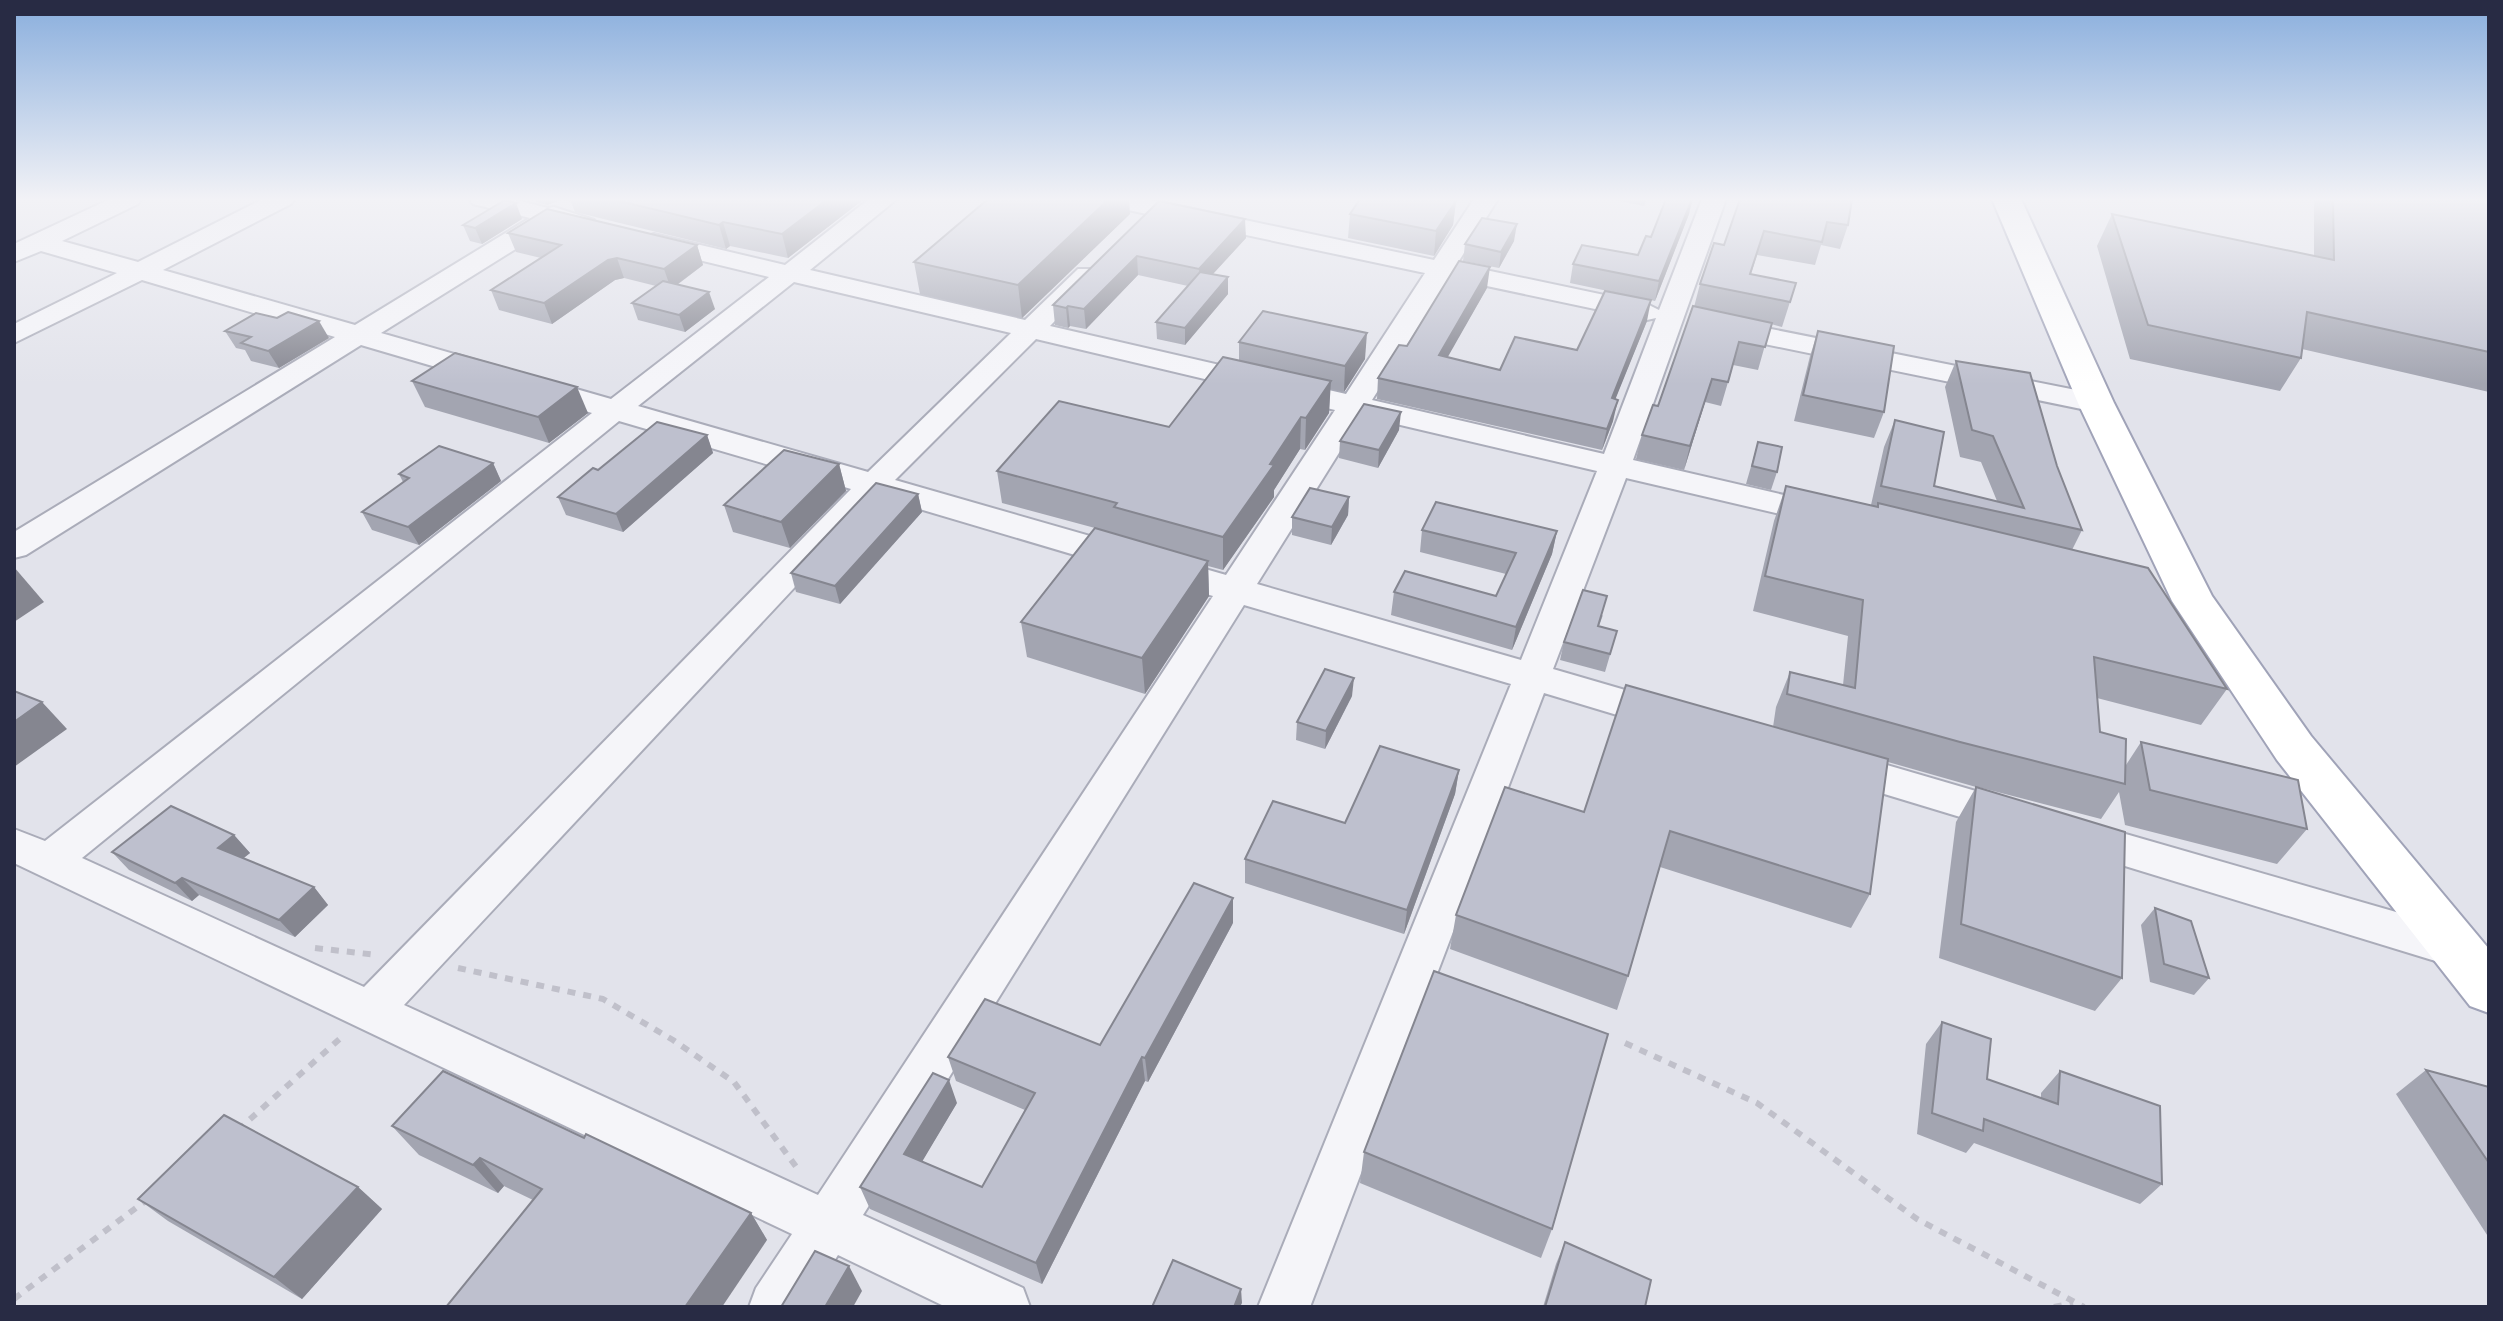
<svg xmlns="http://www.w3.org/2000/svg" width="2503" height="1321" viewBox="0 0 2503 1321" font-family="'Noto Sans',sans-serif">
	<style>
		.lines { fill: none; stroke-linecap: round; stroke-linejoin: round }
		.minor-casing { stroke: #aaacb9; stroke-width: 4 }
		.major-casing { stroke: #a0a3b8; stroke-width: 4 }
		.path { stroke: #c0c0ca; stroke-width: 6; stroke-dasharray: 8 8; stroke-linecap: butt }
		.minor { fill: #f5f5f9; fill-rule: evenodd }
		.major { fill: #fff; fill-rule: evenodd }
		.wall { fill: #a3a5b1 }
		.shaded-wall { fill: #858690 }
		.building { fill: #bec0ce; stroke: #858690; stroke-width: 2 }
	</style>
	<rect width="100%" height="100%" fill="#e2e3eb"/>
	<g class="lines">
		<defs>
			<g id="minor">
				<path d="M110,199h32l-4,5 -76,37 76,21 125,-63h32l-4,5 -128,66 192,55 175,-107 -57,-14 -4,-5h43l36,9 6,-1 40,13 3,5 -3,5 -9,2 -31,-7 -173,108 230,66 158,-122 -124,-30 -4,-5 4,-5 9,-3 131,31 84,-66h28l-87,71 215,50 53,-51h18l4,5 -50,52 296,68 79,-121 -316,-67 -12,-7h49l288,61 40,-61h24l-41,65 190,40 12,6 43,-111h24l-93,261 194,45 11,3 5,7 -5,7 -11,3 -201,-47 -73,191 127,37 6,10 -6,10 -13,4 -123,-37 -234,614h-52l253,-623 -267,-79 -381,610 160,73 7,19h-84l-108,-52 -33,52h-56l7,-19 36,-54 -778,-371v-34l31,12 547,-428 -231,-68 -335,210 -12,3v-26l321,-195 -193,-57 -128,63v-19l103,-51 -76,-22 -27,11v-18zM1449,278l198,42 9,-2 -52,136 -232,-54zM794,282l217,51 -143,139 -230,-66zM1036,339l299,71 -109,165 -331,-95zM1362,416l235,55 -76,189 -264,-76zM619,421l232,68 -487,498 -282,-129zM879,497l334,99 -395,599 -414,-190z"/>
				<polygon points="1721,319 2096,394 2106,397 2111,403 2106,409 2096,412 1711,333 1707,327 1711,321"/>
				<polygon points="1839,751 2027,806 2033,817 2027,828 2013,833 1825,776 1820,766 1825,756"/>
				<polygon points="2077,820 2455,929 2470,935 2477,948 2470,961 2455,967 2063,847 2057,836 2063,825"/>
			</g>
			<polygon id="major" points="1992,199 2021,199 2114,403 2212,596 2311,736 2489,949 2489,1013 2470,1006 2277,760 2172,601 2078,403"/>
		</defs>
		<use href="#minor" class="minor-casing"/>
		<use href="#major" class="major-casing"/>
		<g class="path">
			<polyline points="315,948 377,955"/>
			<polyline points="458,968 603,999 673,1040 734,1082 797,1168"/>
			<polyline points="1625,1043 1757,1103 1917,1219 2084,1307"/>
			<polyline points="238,1130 344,1035"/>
			<polyline points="14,1299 148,1199"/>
			<polyline points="2054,1307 2073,1303"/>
		</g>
		<use href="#minor" class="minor"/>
		<use href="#major" class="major"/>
	</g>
	<g class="wall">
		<polygon points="535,199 864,199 788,258 730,246 726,249 575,212 571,202 560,200 547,205 536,202"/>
		<polygon points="1609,199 1647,199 1644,206"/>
		<polygon points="1666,199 1693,199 1689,214 1655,301 1570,283 1573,264 1638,255 1651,237"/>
		<polygon points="1740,199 1848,225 1840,249 1821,245 1815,265 1757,255 1751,274 1796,283 1782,327 1771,324 1758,370 1733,365 1721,406 1705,402 1684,470 1636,459 1642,435 1658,406 1694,307 1700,284 1724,245"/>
		<polygon points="2314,199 2489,199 2489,392 2302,349 2301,358 2280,391 2130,359 2097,246 2112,214 2314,256"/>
		<polygon points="1159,201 1246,238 1213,274 1228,294 1185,345 1157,339 1156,322 1188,286 1138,275 1086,329 1070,326 1068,328 1055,325 1053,305"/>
		<polygon points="1456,201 1453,225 1434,256 1348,238 1350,214"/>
		<polygon points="1130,214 1022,318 920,294 914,262"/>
		<polygon points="522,219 482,244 470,241 463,225"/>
		<polygon points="508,233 697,245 703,265 677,285 715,309 685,332 638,320 632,303 656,286 624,278 615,280 552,324 499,310 491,290 541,258 516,252"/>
		<polygon points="1514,241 1499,268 1463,261 1465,244"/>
		<polygon points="1487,288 1447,357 1500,370 1577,350 1647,321 1615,399 1613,421 1602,450 1377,399 1378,378 1407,346"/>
		<polygon points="225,331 329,338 279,368 251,361 245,350 236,348"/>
		<polygon points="1818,331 1884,412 1874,438 1794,421 1810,356"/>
		<polygon points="1239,342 1365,359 1344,392 1330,389 1329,413 1305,450 1300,449 1274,490 1274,497 1223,570 1208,566 1209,596 1145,694 1027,657 1021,622 1095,528 1002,503 997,471 1169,427 1239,361"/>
		<polygon points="1956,361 2057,466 2082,530 2072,550 2227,689 2201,725 2097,698 2100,732 2126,765 2141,742 2307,829 2277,864 2125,825 2119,792 2101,819 1978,787 2122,978 2095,1011 1939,958 1956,822 1976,787 1888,762 1870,894 1851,928 1660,867 1628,976 1617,1010 1450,949 1456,915 1584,812 1773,727 1776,707 1790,672 1843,685 1848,636 1753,611 1774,521 1786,486 1871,505 1884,447 1895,420 1934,486 1997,501 1981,462 1960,457 1945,387"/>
		<polygon points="412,381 588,413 549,443 425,407"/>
		<polygon points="1399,430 1378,468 1339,458 1340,441"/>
		<polygon points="707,435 713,453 623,532 566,515 558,497"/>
		<polygon points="1758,442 1777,472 1771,490 1746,484"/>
		<polygon points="493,463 501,481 419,545 372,530 362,512 403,482 399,474"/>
		<polygon points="839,464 846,491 790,548 733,532 724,505"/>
		<polygon points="918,494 922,512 840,604 796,592 791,573"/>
		<polygon points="1349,497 1348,515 1331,545 1292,535 1292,517"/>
		<polygon points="1422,530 1557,531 1552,554 1512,650 1391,615 1394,592 1496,596 1506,574 1420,552"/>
		<polygon points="1603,615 1599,626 1617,631 1605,672 1560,660 1564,642"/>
		<polygon points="1352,696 1325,749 1296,740 1297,722"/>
		<polygon points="1459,770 1455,794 1404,934 1245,883 1245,859 1345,823"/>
		<polygon points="234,835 250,853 243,858 314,887 328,905 295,937 199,895 192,901 129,870 112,852"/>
		<polygon points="2155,908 2209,978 2194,995 2150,982 2141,925"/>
		<polygon points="1233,923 1148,1082 1145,1081 1042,1284 870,1209 860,1187 957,1103 922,1161 982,1187 1025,1110 956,1081 948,1057 1100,1045"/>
		<polygon points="1942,1022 1987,1079 2041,1098 2041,1093 2060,1071 2162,1184 2140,1204 1974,1143 1966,1153 1917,1134 1926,1044"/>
		<polygon points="2426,1070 2489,1087 2489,1238 2396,1094"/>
		<polygon points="392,1126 584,1138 751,1213 767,1240 533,1200 504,1186 498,1193 419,1155"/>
		<polygon points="1364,1152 1552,1229 1541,1258 1360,1183"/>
		<polygon points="358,1187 382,1209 302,1299 168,1221 138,1199"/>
		<polygon points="1565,1242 1645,1307 1543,1307 1556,1264"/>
	</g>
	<g class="shaded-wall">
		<polygon points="545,199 560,199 560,200 547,205"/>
		<polygon points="828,199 864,199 788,258 782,234"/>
		<polygon points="1109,199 1129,199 1130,214 1022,318 1018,285"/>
		<polygon points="1692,199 1689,214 1655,301 1659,281"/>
		<polygon points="1456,201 1453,225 1434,256 1436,231"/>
		<polygon points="516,203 522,219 482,244 475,228"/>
		<polygon points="1245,219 1246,238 1200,288 1199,269"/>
		<polygon points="723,222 730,246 726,249 719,225"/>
		<polygon points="1517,224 1514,241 1499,268 1501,252"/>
		<polygon points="697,245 703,265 671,289 664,269"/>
		<polygon points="1137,256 1138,275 1086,329 1084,309"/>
		<polygon points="617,258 624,278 615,280 552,324 544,303 608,260"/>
		<polygon points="1490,267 1487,288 1437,376 1439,355"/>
		<polygon points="1228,277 1228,294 1185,345 1185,328"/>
		<polygon points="709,292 715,309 685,332 679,315"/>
		<polygon points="1651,300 1647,321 1607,420 1612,398"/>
		<polygon points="1068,306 1070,326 1068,328 1066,308"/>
		<polygon points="319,321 329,338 279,368 268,351"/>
		<polygon points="1367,333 1365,359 1344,392 1345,366"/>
		<polygon points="1712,379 1705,402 1684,470 1690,446"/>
		<polygon points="1331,381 1329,413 1305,450 1306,418"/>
		<polygon points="577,387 588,413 549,443 538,417"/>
		<polygon points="1618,400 1613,421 1602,450 1607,429"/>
		<polygon points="1401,412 1399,430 1378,468 1379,450"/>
		<polygon points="1301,417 1300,449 1274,490 1274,497 1223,570 1223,537"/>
		<polygon points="707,435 713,453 623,532 616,514"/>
		<polygon points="493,463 501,481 419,545 408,527"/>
		<polygon points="839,464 846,491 790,548 781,522"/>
		<polygon points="918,494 922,512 840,604 835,586"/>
		<polygon points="1349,497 1348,515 1331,545 1332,527"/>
		<polygon points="1557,531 1552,554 1512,650 1516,627"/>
		<polygon points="1208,561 1209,596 1145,694 1142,658"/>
		<polygon points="14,567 44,602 14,622"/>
		<polygon points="1354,678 1352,696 1325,749 1326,731"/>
		<polygon points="42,702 67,729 14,767 14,722"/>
		<polygon points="1459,770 1455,794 1404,934 1407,910"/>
		<polygon points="234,835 250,853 234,866 218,848"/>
		<polygon points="182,878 199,895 192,901 175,883"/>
		<polygon points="314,887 328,905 295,937 279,920"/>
		<polygon points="1233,898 1233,923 1148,1082 1145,1058"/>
		<polygon points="1142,1057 1145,1081 1042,1284 1036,1263"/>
		<polygon points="949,1080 957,1103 913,1177 904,1154"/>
		<polygon points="480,1158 504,1186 498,1193 473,1165"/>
		<polygon points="358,1187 382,1209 302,1299 274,1277"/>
		<polygon points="751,1213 767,1240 722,1307 685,1307"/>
		<polygon points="849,1266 862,1291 853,1307 825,1307"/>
		<polygon points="1241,1289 1242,1303 1240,1307 1234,1307"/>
	</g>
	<g class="building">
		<polygon points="611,199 828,199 782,234 723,222 719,225"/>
		<polygon points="988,199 1109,199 1018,285 914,262"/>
		<polygon points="1360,199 1446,199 1456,201 1436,231 1350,214"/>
		<polygon points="1666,199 1692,199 1659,281 1573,264 1582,245 1638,255 1646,236 1651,237"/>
		<polygon points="1740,199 1852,199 1848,225 1827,222 1822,242 1764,231 1750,274 1796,283 1790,302 1700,284 1714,243 1724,245"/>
		<polygon points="2333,199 2489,199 2489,352 2307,312 2301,358 2148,325 2112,214 2334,260"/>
		<polygon points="505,200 516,203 475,228 463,225"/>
		<polygon points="1159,201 1245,219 1199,269 1137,256 1084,309 1068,306 1066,308 1053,305"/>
		<polygon points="547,209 697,245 664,269 617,258 608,260 544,303 491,290 561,245 508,233"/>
		<polygon points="1482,218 1517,224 1501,252 1465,244"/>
		<polygon points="1459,261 1490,267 1439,355 1500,370 1515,337 1577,350 1605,291 1651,300 1612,398 1618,400 1607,429 1378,378 1399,345 1407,346"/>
		<polygon points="1200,272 1228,277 1185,328 1156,322"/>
		<polygon points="663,281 709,292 679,315 632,303"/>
		<polygon points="1693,306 1772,323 1765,347 1739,342 1728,382 1712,379 1690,446 1642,435 1653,405 1658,406"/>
		<polygon points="1263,311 1367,333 1345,366 1239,342"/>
		<polygon points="288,312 319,321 268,351 241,343 251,337 225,331 256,313 277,318"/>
		<polygon points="1818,331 1894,346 1884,412 1803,395"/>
		<polygon points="455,353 577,387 538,417 412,381"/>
		<polygon points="1223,357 1331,381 1306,418 1301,417 1270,464 1274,465 1223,537 1114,507 1117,503 997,471 1059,401 1169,427"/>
		<polygon points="1956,361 2030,373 2057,466 2082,530 1881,486 1895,420 1944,432 1934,486 2024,508 1993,436 1972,430"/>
		<polygon points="1364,404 1401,412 1379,450 1340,441"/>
		<polygon points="657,422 707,435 616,514 558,497 593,468 598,470"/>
		<polygon points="1758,442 1782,447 1777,472 1752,466"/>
		<polygon points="439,446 493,463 408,527 362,512 409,478 399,474"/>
		<polygon points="784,450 839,464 781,522 724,505"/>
		<polygon points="876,483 918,494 835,586 791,573"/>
		<polygon points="1786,486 1878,507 1878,503 2148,568 2227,689 2094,657 2100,732 2126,739 2125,784 1960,742 1787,694 1790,672 1855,688 1863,600 1765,576"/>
		<polygon points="1310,488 1349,497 1332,527 1292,517"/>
		<polygon points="1436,502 1557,531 1516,627 1394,592 1405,571 1496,596 1516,553 1422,530"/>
		<polygon points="1095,528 1208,561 1142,658 1021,622"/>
		<polygon points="1583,590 1607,596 1598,626 1617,631 1610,654 1564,642"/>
		<polygon points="1325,669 1354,678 1326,731 1297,722"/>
		<polygon points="1626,685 1888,759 1870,894 1670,831 1628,976 1456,915 1505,787 1584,812"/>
		<polygon points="14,691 42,702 14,722"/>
		<polygon points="2141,742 2298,780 2307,829 2150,790"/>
		<polygon points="1380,746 1459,770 1407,910 1245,859 1273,801 1345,823"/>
		<polygon points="1976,787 2125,832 2122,978 1961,924"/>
		<polygon points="171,806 234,835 218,848 314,887 279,920 182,878 175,883 112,852"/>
		<polygon points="1194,883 1233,898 1145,1058 1142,1057 1036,1263 860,1187 933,1073 949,1080 904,1154 982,1187 1035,1093 948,1057 985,999 1100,1045"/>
		<polygon points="2155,908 2191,921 2209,978 2164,964"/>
		<polygon points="1434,971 1608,1034 1552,1229 1364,1152"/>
		<polygon points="1942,1022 1991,1039 1987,1079 2058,1104 2060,1071 2160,1106 2162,1184 1984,1119 1983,1131 1932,1113"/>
		<polygon points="2426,1070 2489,1087 2489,1163"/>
		<polygon points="443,1071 584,1138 586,1134 751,1213 685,1307 446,1307 542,1189 480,1158 473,1165 392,1126"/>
		<polygon points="224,1115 358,1187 274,1277 138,1199"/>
		<polygon points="1565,1242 1651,1280 1645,1307 1545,1307"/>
		<polygon points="815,1251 849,1266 825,1307 781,1307"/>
		<polygon points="1173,1260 1241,1289 1234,1307 1152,1307"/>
	</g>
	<linearGradient id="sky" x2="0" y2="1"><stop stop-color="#89aedd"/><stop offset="0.52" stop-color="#f2f2f6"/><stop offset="1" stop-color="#f2f2f6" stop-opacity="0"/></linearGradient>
	<rect width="2503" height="384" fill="url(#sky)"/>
	<rect width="2503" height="1321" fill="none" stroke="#282b44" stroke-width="32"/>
</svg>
